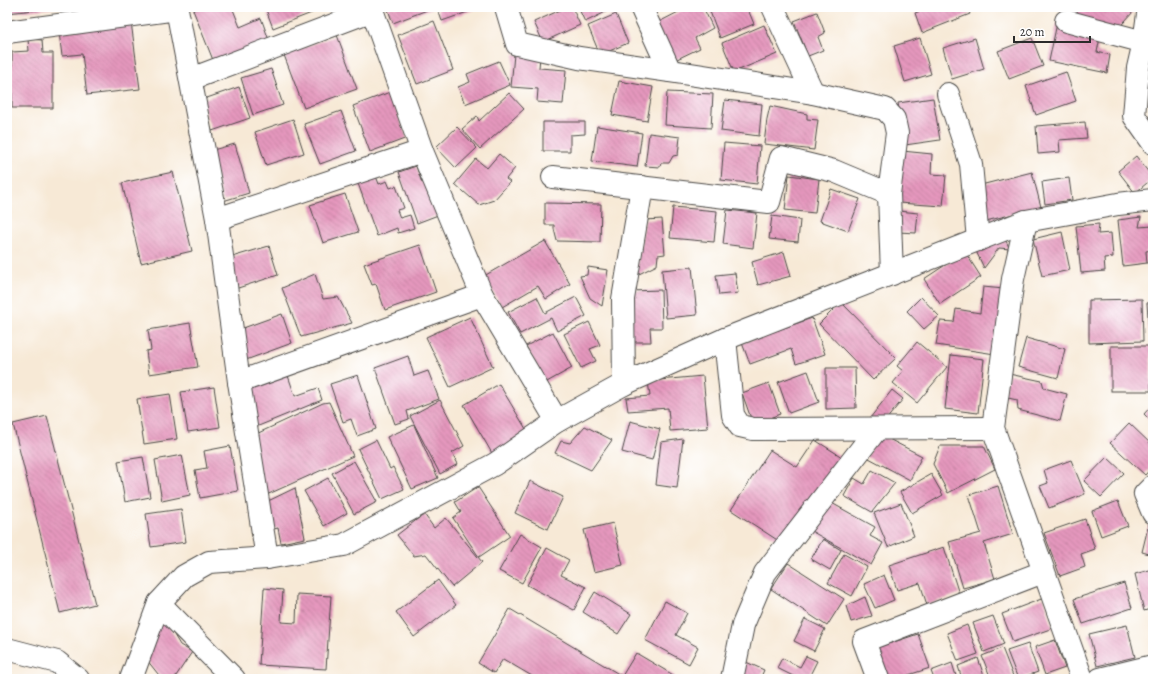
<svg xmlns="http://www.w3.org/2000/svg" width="1160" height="686" viewBox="0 0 1160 686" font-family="Alegreya,serif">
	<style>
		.building { fill: url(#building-back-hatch) }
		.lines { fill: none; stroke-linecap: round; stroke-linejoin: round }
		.minor-casing { stroke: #4a4845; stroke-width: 24 }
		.minor { stroke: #fff; stroke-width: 22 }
	</style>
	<defs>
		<pattern id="building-back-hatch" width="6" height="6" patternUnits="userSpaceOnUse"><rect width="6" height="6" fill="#e597bd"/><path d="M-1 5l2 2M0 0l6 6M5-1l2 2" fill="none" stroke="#ba7b9a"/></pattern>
	</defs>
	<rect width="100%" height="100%" fill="#fff"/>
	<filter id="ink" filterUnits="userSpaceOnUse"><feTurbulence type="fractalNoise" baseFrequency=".025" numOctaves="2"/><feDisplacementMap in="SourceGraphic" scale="8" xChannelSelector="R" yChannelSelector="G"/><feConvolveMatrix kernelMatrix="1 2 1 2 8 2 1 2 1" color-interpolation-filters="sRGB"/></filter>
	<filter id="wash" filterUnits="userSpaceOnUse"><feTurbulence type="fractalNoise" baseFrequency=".012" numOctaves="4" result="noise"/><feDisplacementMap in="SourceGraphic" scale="16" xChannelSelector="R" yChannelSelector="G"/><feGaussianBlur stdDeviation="0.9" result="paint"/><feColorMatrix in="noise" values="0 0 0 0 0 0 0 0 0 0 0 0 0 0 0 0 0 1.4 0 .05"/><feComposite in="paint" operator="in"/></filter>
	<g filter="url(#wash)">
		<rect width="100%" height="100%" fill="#f7e9d6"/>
		<g id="blocks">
			<g class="building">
				<polygon points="7,7 53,7 53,8 7,13"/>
				<polygon points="66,7 95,7 95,8 66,10"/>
				<polygon points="201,7 232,7 240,27 261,18 270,43 215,65 193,10"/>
				<polygon points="265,7 312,7 314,12 273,28"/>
				<polygon points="387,7 435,7 393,23"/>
				<polygon points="437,7 475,7 476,9 442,21"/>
				<polygon points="520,7 533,7 522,12"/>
				<polygon points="567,7 572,7 580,25 543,42 534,22"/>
				<polygon points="578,7 609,7 610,10 585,22"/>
				<polygon points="688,7 703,7 713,28 695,38 700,48 673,61 655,24"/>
				<polygon points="713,7 747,7 754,24 720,38 709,9"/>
				<polygon points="930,7 967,7 970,14 922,33 915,13"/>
				<polygon points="1058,7 1126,7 1133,12 1116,31 1069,17"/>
				<polygon points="817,12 825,33 818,37 823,50 808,56 794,21"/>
				<polygon points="616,14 628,43 600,55 588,26"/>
				<polygon points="434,21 453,70 417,84 398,35"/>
				<polygon points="131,22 140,89 87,95 82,54 62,56 59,32"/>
				<polygon points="1057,23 1101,33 1097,52 1110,55 1107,73 1049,61"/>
				<polygon points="764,25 777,54 734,72 722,43"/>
				<polygon points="337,35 357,89 304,108 284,55"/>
				<polygon points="920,38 931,74 905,82 894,46"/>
				<polygon points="975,38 984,69 952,79 943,48"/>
				<polygon points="1032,38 1043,66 1009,79 998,51"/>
				<polygon points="28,39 42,40 43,53 53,53 53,108 12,108 12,52 29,51"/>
				<polygon points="514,54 540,56 539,68 566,70 563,104 537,102 538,89 511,87"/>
				<polygon points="499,61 510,85 465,104 458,87 470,82 467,74"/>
				<polygon points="7,64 10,64 11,92 7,92"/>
				<polygon points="271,69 283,105 253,115 241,78"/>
				<polygon points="1066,72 1076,101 1036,115 1026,86"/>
				<polygon points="1153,74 1153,98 1142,82"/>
				<polygon points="619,81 653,87 647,121 612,115"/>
				<polygon points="239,87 250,118 212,131 201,100"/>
				<polygon points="390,92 407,138 370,152 353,106"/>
				<polygon points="667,92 713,94 711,128 665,125"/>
				<polygon points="509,93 524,109 480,149 462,129 477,116 479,121"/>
				<polygon points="933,98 940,140 905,145 898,103"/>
				<polygon points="725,100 762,104 759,136 721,131"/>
				<polygon points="770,106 807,114 807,119 818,120 814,150 764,144 767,119"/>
				<polygon points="341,111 356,151 320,164 304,124"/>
				<polygon points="293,119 304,153 266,165 255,132"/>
				<polygon points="543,122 585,122 585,134 570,135 570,151 543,151"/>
				<polygon points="1085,122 1087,138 1059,140 1060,152 1038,154 1036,126"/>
				<polygon points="597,126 642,133 637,167 592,161"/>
				<polygon points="457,127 477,148 456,168 436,147"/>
				<polygon points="649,133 680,137 678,155 673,156 669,163 661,163 660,167 645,166"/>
				<polygon points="724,143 760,146 757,184 721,180"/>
				<polygon points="235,144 249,193 223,201 209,151"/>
				<polygon points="902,151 932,154 931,174 946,175 943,206 898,203"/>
				<polygon points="499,154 515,168 506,179 510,182 494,200 479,205 455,184 476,159 487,168"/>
				<polygon points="1136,156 1153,178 1135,193 1118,171"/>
				<polygon points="416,166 422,183 426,181 438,215 417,223 399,172"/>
				<polygon points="374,171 379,184 387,181 390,188 396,186 404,208 397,210 400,218 410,215 414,228 398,233 397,228 377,236 356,178"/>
				<polygon points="173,172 192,251 141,263 122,183"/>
				<polygon points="1032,172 1041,207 986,221 977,186"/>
				<polygon points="789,175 819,179 815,213 785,210"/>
				<polygon points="1069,178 1072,200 1045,204 1042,182"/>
				<polygon points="831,189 860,199 848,231 820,221"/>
				<polygon points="345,194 358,232 323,243 310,205"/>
				<polygon points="545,203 601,204 600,242 557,241 554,229 554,225 545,225"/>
				<polygon points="673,207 717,211 714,242 670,238"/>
				<polygon points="727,210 757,213 753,248 723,244"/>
				<polygon points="899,211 918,213 916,233 898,232"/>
				<polygon points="772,216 800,220 798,242 769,239"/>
				<polygon points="1141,217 1139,227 1153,226 1153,250 1146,251 1147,263 1123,266 1118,220"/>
				<polygon points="662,219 665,254 658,255 657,265 635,276 645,220"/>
				<polygon points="1099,224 1098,234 1111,233 1113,257 1104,258 1105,271 1081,273 1076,226"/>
				<polygon points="1062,232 1070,270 1042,276 1033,239"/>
				<polygon points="1003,235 1010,249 999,248 984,268 975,249"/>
				<polygon points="545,241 570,284 546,299 538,286 502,307 484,276"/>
				<polygon points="420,245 436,292 385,310 376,284 372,285 364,264"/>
				<polygon points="269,246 278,275 235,289 225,259"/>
				<polygon points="784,252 791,276 758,285 752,262"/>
				<polygon points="965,252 981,277 940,304 924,279"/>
				<polygon points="588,267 608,270 602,306 590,298 580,276 587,275"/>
				<polygon points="692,267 697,315 666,318 662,270"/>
				<polygon points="735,273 738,293 719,295 716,275"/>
				<polygon points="315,274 323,299 338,297 352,323 301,337 282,288"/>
				<polygon points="983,287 1004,289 995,354 936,345 940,321 954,322 956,309 980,313"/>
				<polygon points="661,290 662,328 650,328 651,342 631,342 630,291"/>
				<polygon points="537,297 545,313 576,297 586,316 557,331 551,318 520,334 508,312"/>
				<polygon points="921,297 939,316 924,329 907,311"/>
				<polygon points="1142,299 1143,341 1089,343 1089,300"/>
				<polygon points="841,302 896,358 873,380 819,324"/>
				<polygon points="1153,302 1153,333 1149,333 1147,303"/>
				<polygon points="282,314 292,343 246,360 235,331"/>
				<polygon points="470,317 493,367 450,387 426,337"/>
				<polygon points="812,318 825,354 796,364 791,349 750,364 742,343"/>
				<polygon points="589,322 600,345 590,349 596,361 581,368 564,334"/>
				<polygon points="190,323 198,367 149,374 146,351 151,350 148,330"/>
				<polygon points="553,332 572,368 545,383 526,346"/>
				<polygon points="1026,338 1065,349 1058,378 1018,367"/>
				<polygon points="917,342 947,367 917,403 893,383 903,371 897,366"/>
				<rect x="1111" y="346" width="40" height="45"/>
				<polygon points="951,355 984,359 978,413 945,409"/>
				<polygon points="408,356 414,376 428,371 439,399 407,411 409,419 395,424 375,368"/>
				<polygon points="285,367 295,396 318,388 322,400 256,427 240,384"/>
				<polygon points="826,368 855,368 856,408 826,409"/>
				<polygon points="808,371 819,402 789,413 778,382"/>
				<polygon points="1009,374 1042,381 1044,388 1067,394 1060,421 1018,410 1017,400 1004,397"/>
				<polygon points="358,375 376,429 357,436 351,419 343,422 330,384"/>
				<polygon points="703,376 708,428 670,431 668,408 628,411 626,398 650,396 648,381"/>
				<polygon points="769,383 780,414 753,424 742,393"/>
				<polygon points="499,384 529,434 493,455 464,405"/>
				<polygon points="214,387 220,427 188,432 181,392"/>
				<polygon points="892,390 903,399 881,426 870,418"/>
				<polygon points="170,394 177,439 144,444 137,399"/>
				<polygon points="440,400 464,446 452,453 458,464 440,474 410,416"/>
				<polygon points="329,402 353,456 262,497 254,435 323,403"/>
				<polygon points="1153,404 1153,423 1144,414"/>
				<polygon points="47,416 95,604 60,613 13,424"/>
				<polygon points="630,421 660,429 652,460 622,452"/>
				<polygon points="1129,423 1153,446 1153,466 1145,475 1110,443"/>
				<polygon points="414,425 438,478 412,489 387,437"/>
				<polygon points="585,426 612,440 591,470 555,453 561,441 570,443"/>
				<polygon points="879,434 922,456 910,480 867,457"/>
				<polygon points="683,439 677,488 656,485 661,442"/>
				<polygon points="376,440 390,469 393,467 404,489 382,499 358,449"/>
				<polygon points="815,440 842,457 785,545 731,510 770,450 797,467"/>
				<polygon points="230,446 238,491 200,498 195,470 207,468 204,451"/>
				<polygon points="940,446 984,446 995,469 948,493 933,464"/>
				<polygon points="182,455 190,495 162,501 155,460"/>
				<polygon points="143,457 150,497 125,502 118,461"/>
				<polygon points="1107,457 1124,473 1101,497 1084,481"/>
				<polygon points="1071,460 1085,494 1049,508 1040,486 1048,483 1044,470"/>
				<polygon points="354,461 377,502 354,514 332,473"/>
				<polygon points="872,470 895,483 872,512 844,496 854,478 864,484"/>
				<polygon points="931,474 943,495 912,513 900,492"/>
				<polygon points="328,478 347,513 324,526 304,491"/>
				<polygon points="530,481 563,497 548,529 515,513"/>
				<polygon points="998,486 1013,534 984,543 995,579 963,588 949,542 981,533 969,495"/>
				<polygon points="478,487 510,536 479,557 453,518 461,512 455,502"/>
				<polygon points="295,488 305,538 281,543 278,528 270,530 264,503"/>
				<polygon points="828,501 875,527 870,536 883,543 871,565 811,531"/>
				<polygon points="1118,501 1128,526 1101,536 1092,511"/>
				<polygon points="901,503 914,536 888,547 874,513"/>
				<polygon points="181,509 186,542 151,547 146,514"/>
				<polygon points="424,514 434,528 446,518 482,562 452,587 426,554 414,556 397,535"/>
				<polygon points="1085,519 1095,549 1081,554 1085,567 1060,576 1044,533"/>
				<polygon points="613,523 623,565 594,572 584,530"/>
				<polygon points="1149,523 1153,524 1153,555 1142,552"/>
				<polygon points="520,534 542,547 522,583 499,571"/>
				<polygon points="823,539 841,550 830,570 811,559"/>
				<polygon points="944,547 959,594 927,605 920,583 897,590 889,565"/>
				<polygon points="547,548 569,560 561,575 586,587 574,610 527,585"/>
				<polygon points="844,554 867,567 852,596 828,583"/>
				<polygon points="788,563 844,599 827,626 771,589"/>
				<polygon points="1153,569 1153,608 1144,611 1135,574"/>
				<polygon points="884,575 894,600 875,608 864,584"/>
				<polygon points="438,580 456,605 414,637 396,612"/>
				<polygon points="1124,583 1132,608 1083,624 1074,599"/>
				<polygon points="264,588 283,590 281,622 296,623 297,594 331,596 326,669 259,665"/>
				<polygon points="595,592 631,614 618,634 583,612"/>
				<polygon points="865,597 872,616 851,622 846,606"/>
				<polygon points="1044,598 1053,628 1013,642 1002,614"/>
				<polygon points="665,601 687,613 676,635 698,647 689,664 645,640"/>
				<polygon points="510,609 622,676 636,653 675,676 673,679 537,679 503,659 494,673 478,663"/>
				<polygon points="993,616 1004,644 984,652 973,623"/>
				<polygon points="805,619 825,629 814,651 794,641"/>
				<polygon points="161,621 168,625 180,645 192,652 174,679 162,679 143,655"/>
				<polygon points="967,625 978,654 958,661 947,633"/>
				<polygon points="1127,625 1135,657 1097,666 1089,634"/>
				<polygon points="918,634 930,668 896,679 883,679 873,649"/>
				<polygon points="1055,640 1065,668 1045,675 1035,647"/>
				<polygon points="1028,644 1038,672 1018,679 1007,651"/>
				<polygon points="1002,648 1013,676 1006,679 991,679 982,656"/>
				<polygon points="806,656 817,661 808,679 799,679 777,668 782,658 800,667"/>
				<polygon points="978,658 985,679 962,679 958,666"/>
				<polygon points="746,662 764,670 760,679 738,679"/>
				<polygon points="952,663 957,679 934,679 931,671"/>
			</g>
		</g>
	</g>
	<g filter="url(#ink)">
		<use href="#blocks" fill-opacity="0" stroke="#4a4845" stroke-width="1"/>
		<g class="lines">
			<defs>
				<g id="minor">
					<polyline points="371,7 422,151 482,295 557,421"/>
					<polyline points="506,7 517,44 579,58 670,71 813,93 885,109 894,119 897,133 889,194 892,274"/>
					<polyline points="641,7 670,71"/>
					<polyline points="773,7 813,93"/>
					<polyline points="1149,7 1144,42 1138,68 1134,116 1153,143"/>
					<polyline points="1066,21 1144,42"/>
					<polyline points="7,32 177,9 217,219 239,382 267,558"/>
					<polyline points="191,79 373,10"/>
					<polyline points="948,94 971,164 978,240"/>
					<polyline points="553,177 769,202 781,158 834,171 889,194"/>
					<polyline points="217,219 422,151"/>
					<polyline points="1026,221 1013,279 993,428 1082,679"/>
					<polyline points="725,339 733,415 740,426 753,429 993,428"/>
					<polyline points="239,382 482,295"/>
					<polyline points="624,384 623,299 642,187"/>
					<polyline points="1153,486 1145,494 1153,513"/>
					<polyline points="159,603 234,679"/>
					<polyline points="7,649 57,662 78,679"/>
					<polyline points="131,679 159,603 184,576 209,562 267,558 344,545 495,464 557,421 624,384 725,339 1026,221 1118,204 1153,200"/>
					<polyline points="732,679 743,625 765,573 876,430"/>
					<polyline points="878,679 864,641 1043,572"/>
					<polyline points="1100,679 1153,666"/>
				</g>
			</defs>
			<use href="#minor" class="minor-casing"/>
			<use href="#minor" class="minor"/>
		</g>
	</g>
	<rect width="1160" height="686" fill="none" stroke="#fff" stroke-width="24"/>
	<path d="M1014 36v6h76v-6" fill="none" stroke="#2b2b2b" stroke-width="2"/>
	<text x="1020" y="36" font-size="12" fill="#2b2b2b" stroke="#ffffff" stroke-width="3" paint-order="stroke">20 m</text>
</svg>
